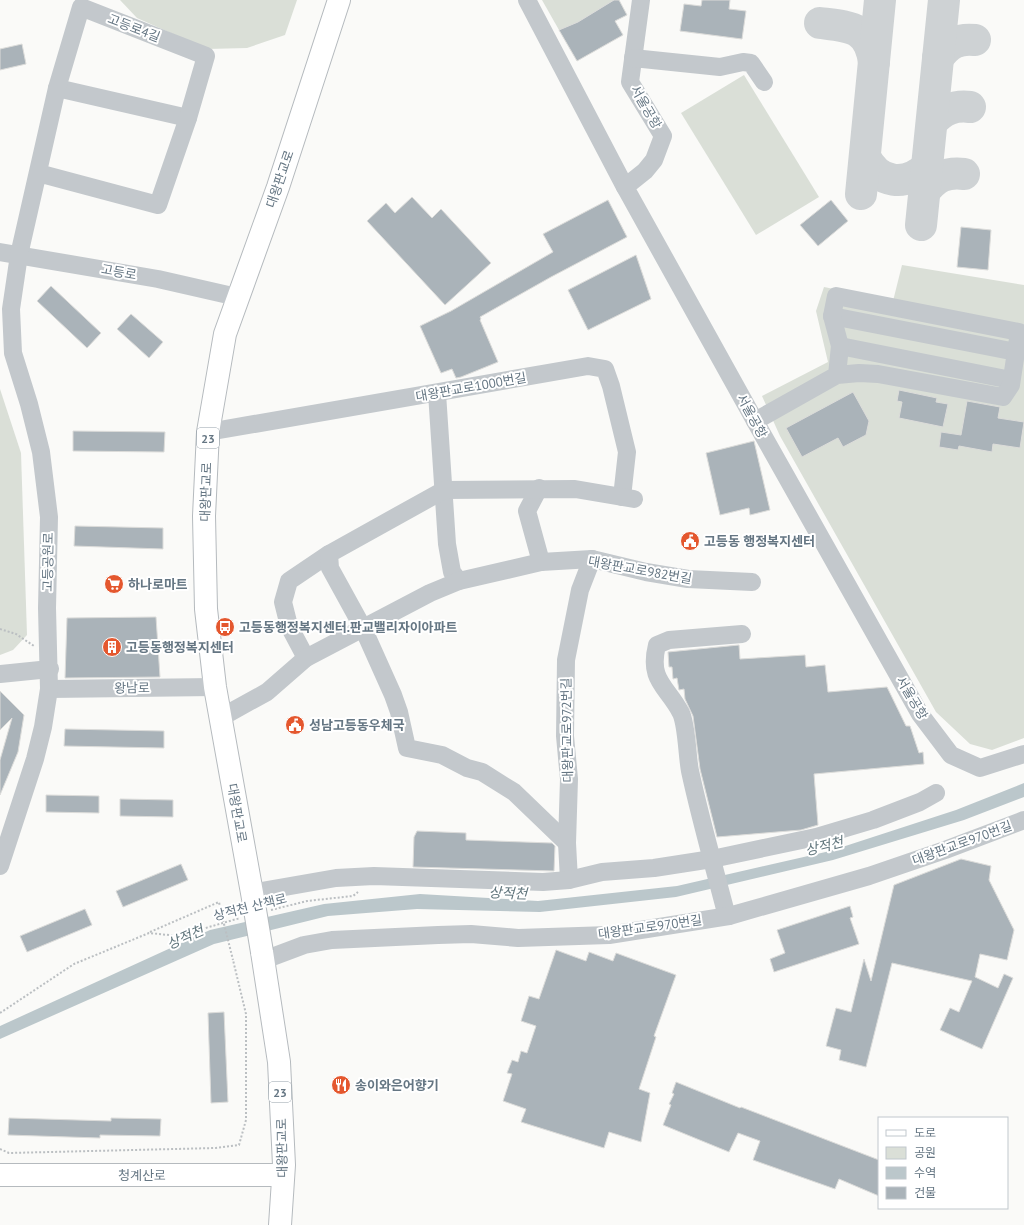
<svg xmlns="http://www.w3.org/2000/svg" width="1024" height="1225" viewBox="0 0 1024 1225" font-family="'PT Sans','Noto Sans KR',sans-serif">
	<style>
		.green { fill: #dadfd7 }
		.water { fill: #bbc7cb }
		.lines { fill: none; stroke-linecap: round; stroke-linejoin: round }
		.taxiway { stroke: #ced2d4; stroke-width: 32 }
		.building { fill: #aab3b9; stroke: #dcdcda }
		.major-casing { stroke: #b5babe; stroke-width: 24 }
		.path { stroke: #bbbfc2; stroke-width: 2; stroke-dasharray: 2 2; stroke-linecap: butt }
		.minor { stroke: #c3c8cc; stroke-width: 18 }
		.major { stroke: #fff; stroke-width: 22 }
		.major-bridge-casing { stroke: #b5babe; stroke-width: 24; stroke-linecap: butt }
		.path-bridge { stroke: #bbbfc2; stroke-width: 2; stroke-dasharray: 2 2; stroke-linecap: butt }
		.major-bridge { stroke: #fff; stroke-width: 22 }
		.labels { text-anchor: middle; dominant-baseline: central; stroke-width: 4; stroke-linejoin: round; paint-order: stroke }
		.shield { fill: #fff; stroke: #939fa8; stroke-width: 1 }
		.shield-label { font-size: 12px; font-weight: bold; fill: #657683 }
		.street-label { font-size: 13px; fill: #657683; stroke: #fff }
		.poi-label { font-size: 13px; font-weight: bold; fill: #657683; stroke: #fff; text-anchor: start }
		.water-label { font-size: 14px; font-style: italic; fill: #60757c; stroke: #fff }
	</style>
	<rect width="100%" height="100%" fill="#fafaf8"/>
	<g class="green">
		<polygon points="120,0 297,0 285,35 247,48 207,49 137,18"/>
		<polygon points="542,0 614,0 578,22 559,30"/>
		<polygon points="744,75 819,197 756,235 681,113"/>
		<polygon points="902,265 1024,285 1024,738 992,750 970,744 936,712 780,436 762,396 828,362 816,311 824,287 893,301"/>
		<polygon points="0,389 21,453 27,635 13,650 0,655"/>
	</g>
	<polygon class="water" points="1024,783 1024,797 964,820 833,860 676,897 540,912 417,909 328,916 214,944 0,1039 0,1026 210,930 324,904 420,894 538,901 677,886 830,851 956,810"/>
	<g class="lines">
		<g class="taxiway">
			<path d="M820,23c31,4 49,4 54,39"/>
			<path d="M938,58c10,-14 20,-20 37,-18"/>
			<path d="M932,122c11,-12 22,-17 38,-15"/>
			<path d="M865,157c14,27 40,30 62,10"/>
			<path d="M924,192c12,-15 21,-20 40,-18"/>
			<polyline points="861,194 880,0"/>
			<polyline points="921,225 944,0"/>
		</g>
	</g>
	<g class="building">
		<polygon points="614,0 619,0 627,15 615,21 623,35 577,61 559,30 578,22"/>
		<polygon points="702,0 730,0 729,9 746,11 742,39 680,31 684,4 701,6"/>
		<polygon points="22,44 26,64 0,70 0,49"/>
		<polygon points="412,197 432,218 441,209 491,263 445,305 367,221 386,203 395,213"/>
		<polygon points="608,200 627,237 551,277 480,317 481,319 480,320 498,362 461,377 456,378 452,369 441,373 420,326 451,311 553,252 543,234"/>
		<polygon points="831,200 848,221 818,246 800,225"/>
		<polygon points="961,227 991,230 988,270 957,267"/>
		<polygon points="636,255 651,299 588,330 568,290"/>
		<polygon points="51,286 101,333 87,348 37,301"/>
		<polygon points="131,314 163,342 149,358 117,329"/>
		<polygon points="899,390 937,398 936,402 948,404 943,427 899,418 902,402 897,401"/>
		<polygon points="853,392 869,421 866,435 843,447 838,438 802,457 786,428"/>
		<polygon points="967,401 1000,407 998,418 1024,422 1020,448 993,444 992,452 959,446 958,450 939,447 941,432 961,435"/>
		<polygon points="73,431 165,432 164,452 73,451"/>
		<polygon points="754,441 770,510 750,515 749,508 720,515 706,453"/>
		<polygon points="75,526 163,528 163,549 74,546"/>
		<polygon points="156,617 160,677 65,678 67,618"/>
		<polygon points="739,645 740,659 805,655 806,667 825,665 828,692 887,687 906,726 910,726 919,753 923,752 924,764 814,774 818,825 801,830 717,837 700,769 693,716 685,699 684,689 679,690 677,678 673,679 672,667 669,667 668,652"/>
		<polygon points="0,691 24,715 18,752 0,795 0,760 12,718 0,730"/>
		<polygon points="65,729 164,731 164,748 64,746"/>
		<polygon points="46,795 99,796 99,813 46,812"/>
		<polygon points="120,799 173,800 173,817 120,816"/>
		<polygon points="417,831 466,833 466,840 552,843 555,846 554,871 413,867 414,837"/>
		<polygon points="961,859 991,866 989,880 1014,930 1007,960 980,954 975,977 998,988 1004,974 1013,978 982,1049 940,1030 950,1008 959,1012 972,981 892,963 866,1067 839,1060 841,1050 826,1046 836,1008 851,1012 864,959 871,981 894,885"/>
		<polygon points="181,864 188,880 123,907 116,891"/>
		<polygon points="850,906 853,917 850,918 859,944 774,972 770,959 785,953 777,930"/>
		<polygon points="85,909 92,925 27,952 20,936"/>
		<polygon points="556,950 586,961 589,952 613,961 616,953 676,975 654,1036 656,1037 639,1089 650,1093 641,1142 609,1132 604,1148 521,1122 526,1109 503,1101 512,1074 507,1073 512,1060 518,1062 521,1051 527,1053 536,1026 521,1021 529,996 539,999"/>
		<polygon points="224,1012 228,1102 211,1103 208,1013"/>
		<polygon points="676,1082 740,1108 741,1107 879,1160 879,1196 839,1179 835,1189 753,1160 760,1141 738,1133 729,1152 663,1125 671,1105 669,1104 674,1094 672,1093"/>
		<polygon points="9,1118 111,1121 111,1118 161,1119 160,1136 100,1135 100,1138 8,1135"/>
	</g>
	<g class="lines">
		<defs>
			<g id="major">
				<polyline points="254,904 215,687 206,609 204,516 208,432 225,334 278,187 339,0"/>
				<polyline points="262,952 279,1062 284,1165 280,1225"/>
				<polyline points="0,1175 283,1175"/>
			</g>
		</defs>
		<use href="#major" class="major-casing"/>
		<g class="path">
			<polyline points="0,629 16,634 34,646"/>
			<polyline points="271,910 307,901 353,896 358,892"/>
			<polyline points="150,932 219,902 222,916"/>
			<polyline points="0,1013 74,964 149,933 178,936 240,918"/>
			<polyline points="0,1149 9,1153 216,1148 239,1145 246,1120 246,1014 233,960"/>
		</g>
		<g class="minor">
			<polyline points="527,0 625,187"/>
			<polyline points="641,0 630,82 663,136 654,160 645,171 625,187 755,421 920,714 951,755 980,768 1024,754"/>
			<polyline points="633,58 720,67 743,62 751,63 764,82"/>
			<polyline points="57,88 188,118"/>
			<polyline points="0,252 158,279 237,297"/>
			<polyline points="832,316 1016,352"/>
			<polyline points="840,346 1011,380"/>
			<polyline points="437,393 447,544 452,572 459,581"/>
			<polyline points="755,421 837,375 859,373 878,374 1003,397 1011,385 1019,332 836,296 832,316 840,346 837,375"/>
			<polyline points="208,432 588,366 605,369 611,386 627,452 622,497"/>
			<polyline points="539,488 527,511 541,562"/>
			<polyline points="306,658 289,626 283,602 289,581 329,554"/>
			<polyline points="0,674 50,669"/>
			<polyline points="49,689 215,687"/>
			<polyline points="220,718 267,692 306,658 430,593 459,581 541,562 592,559 646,572 688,579 752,582"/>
			<polyline points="567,843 514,792 482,772 467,768 442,755 407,748 399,712 393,695 363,628 330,568 329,554 444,490 575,489 634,499"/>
			<polyline points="0,866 35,759 43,727 49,689 47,608 49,517 41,452 29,404 13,353 11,309 19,255 57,88 81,7 206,56 188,118 158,205 38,173"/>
			<polyline points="569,880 567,843 569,779 565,736 566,660 580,590 592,559"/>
			<polyline points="251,893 336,878 374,876 543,882 569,880 602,872 654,868 712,859 816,837 873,820 920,802 936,793"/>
			<path d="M729,916l-4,-7c-12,-46 -25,-92 -35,-138 -3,-15 -3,-45 -9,-58 -14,-27 -33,-32 -24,-68l12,-5 73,-6"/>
			<polyline points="264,960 304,945 332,940 438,935 471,934 518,938 609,935 729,916 869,876 945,850 1024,820"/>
		</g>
		<use href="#major" class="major"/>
		<defs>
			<polyline id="major-bridge" points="254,904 262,952"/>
		</defs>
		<use href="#major-bridge" class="major-bridge-casing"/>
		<polyline class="path-bridge" points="222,916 233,960"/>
		<use href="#major-bridge" class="major-bridge"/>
	</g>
	<defs>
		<symbol id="civic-disc" viewBox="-11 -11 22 22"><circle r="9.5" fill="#e4572e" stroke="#fff"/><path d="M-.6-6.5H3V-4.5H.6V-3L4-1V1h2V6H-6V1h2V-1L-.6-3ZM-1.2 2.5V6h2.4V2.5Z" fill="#fff"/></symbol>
		<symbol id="supermarket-disc" viewBox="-11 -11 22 22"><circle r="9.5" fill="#e4572e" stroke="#fff"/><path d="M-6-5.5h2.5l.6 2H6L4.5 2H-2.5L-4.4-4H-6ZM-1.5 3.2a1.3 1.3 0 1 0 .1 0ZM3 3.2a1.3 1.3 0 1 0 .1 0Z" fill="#fff"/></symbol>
		<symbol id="bus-disc" viewBox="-11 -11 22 22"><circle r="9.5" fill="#e4572e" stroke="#fff"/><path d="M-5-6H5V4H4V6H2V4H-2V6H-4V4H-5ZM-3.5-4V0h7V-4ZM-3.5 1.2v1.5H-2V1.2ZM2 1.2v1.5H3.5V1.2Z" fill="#fff"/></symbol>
		<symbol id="building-disc" viewBox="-11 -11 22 22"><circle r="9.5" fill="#e4572e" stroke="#fff"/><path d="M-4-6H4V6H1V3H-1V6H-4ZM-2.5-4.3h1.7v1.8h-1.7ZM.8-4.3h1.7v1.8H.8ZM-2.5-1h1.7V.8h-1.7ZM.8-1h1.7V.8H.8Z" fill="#fff"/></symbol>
		<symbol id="restaurant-disc" viewBox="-11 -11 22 22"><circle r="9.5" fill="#e4572e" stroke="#fff"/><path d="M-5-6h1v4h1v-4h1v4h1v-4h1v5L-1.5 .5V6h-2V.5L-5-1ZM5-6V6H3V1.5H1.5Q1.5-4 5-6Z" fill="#fff"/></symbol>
	</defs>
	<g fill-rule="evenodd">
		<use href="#civic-disc" x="679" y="530" width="22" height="22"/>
		<use href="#supermarket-disc" x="103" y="573" width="22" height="22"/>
		<use href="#bus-disc" x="214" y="616" width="22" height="22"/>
		<use href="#building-disc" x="101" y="636" width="22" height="22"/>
		<use href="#civic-disc" x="284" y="714" width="22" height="22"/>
		<use href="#restaurant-disc" x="330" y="1074" width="22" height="22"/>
	</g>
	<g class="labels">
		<g class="shield">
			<rect x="197" y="428" width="22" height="20" rx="3"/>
			<rect x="269" y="1082" width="22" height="20" rx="3"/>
		</g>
		<g class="shield-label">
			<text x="208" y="438">23</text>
			<text x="280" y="1092">23</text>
		</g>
		<g class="street-label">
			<text transform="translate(134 28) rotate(21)">고등로4길</text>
			<text transform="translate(646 107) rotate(60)">서울공항</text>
			<text transform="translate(280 179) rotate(-71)">대왕판교로</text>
			<text transform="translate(119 272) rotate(10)">고등로</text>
			<text transform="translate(471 387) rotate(-10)">대왕판교로1000번길</text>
			<text transform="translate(752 416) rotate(61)">서울공항</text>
			<text transform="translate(206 492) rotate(-88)">대왕판교로</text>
			<text transform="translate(48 562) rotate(-89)">고등공원로</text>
			<text transform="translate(640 570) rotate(10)">대왕판교로982번길</text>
			<text transform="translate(132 688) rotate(-1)">왕남로</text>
			<text transform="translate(912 698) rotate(59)">서울공항</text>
			<text transform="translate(567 730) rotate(-91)">대왕판교로972번길</text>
			<text transform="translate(237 813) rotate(80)">대왕판교로</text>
			<text transform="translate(962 843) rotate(-20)">대왕판교로970번길</text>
			<text transform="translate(250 907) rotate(-14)">상적천 산책로</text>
			<text transform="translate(650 927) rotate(-8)">대왕판교로970번길</text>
			<text transform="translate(282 1148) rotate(-91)">대왕판교로</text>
			<text x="142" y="1175">청계산로</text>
		</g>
		<g class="poi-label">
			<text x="704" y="541">고등동 행정복지센터</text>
			<text x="128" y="584">하나로마트</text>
			<text x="239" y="627">고등동행정복지센터.판교밸리자이아파트</text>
			<text x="126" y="647">고등동행정복지센터</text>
			<text x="309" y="725">성남고등동우체국</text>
			<text x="355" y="1085">송이와은어향기</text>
		</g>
		<g class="water-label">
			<text transform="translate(824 846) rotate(-14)">상적천</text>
			<text transform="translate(508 893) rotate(2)">상적천</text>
			<text transform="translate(185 937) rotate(-24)">상적천</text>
		</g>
	</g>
	<rect x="878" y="1117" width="130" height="92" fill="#ffffff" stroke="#c1c8cd"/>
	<rect x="886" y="1130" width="20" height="6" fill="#ffffff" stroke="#c1c8cd"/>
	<text x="914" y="1137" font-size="12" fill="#657683">도로</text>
	<rect x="886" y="1147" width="20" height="12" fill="#dadfd7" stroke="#c1c8cd"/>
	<text x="914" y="1157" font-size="12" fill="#657683">공원</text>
	<rect x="886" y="1167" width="20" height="12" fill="#bbc7cb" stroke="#c1c8cd"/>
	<text x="914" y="1177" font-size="12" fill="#657683">수역</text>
	<rect x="886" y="1187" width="20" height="12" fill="#aab3b9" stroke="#c1c8cd"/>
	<text x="914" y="1197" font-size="12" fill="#657683">건물</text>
</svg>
